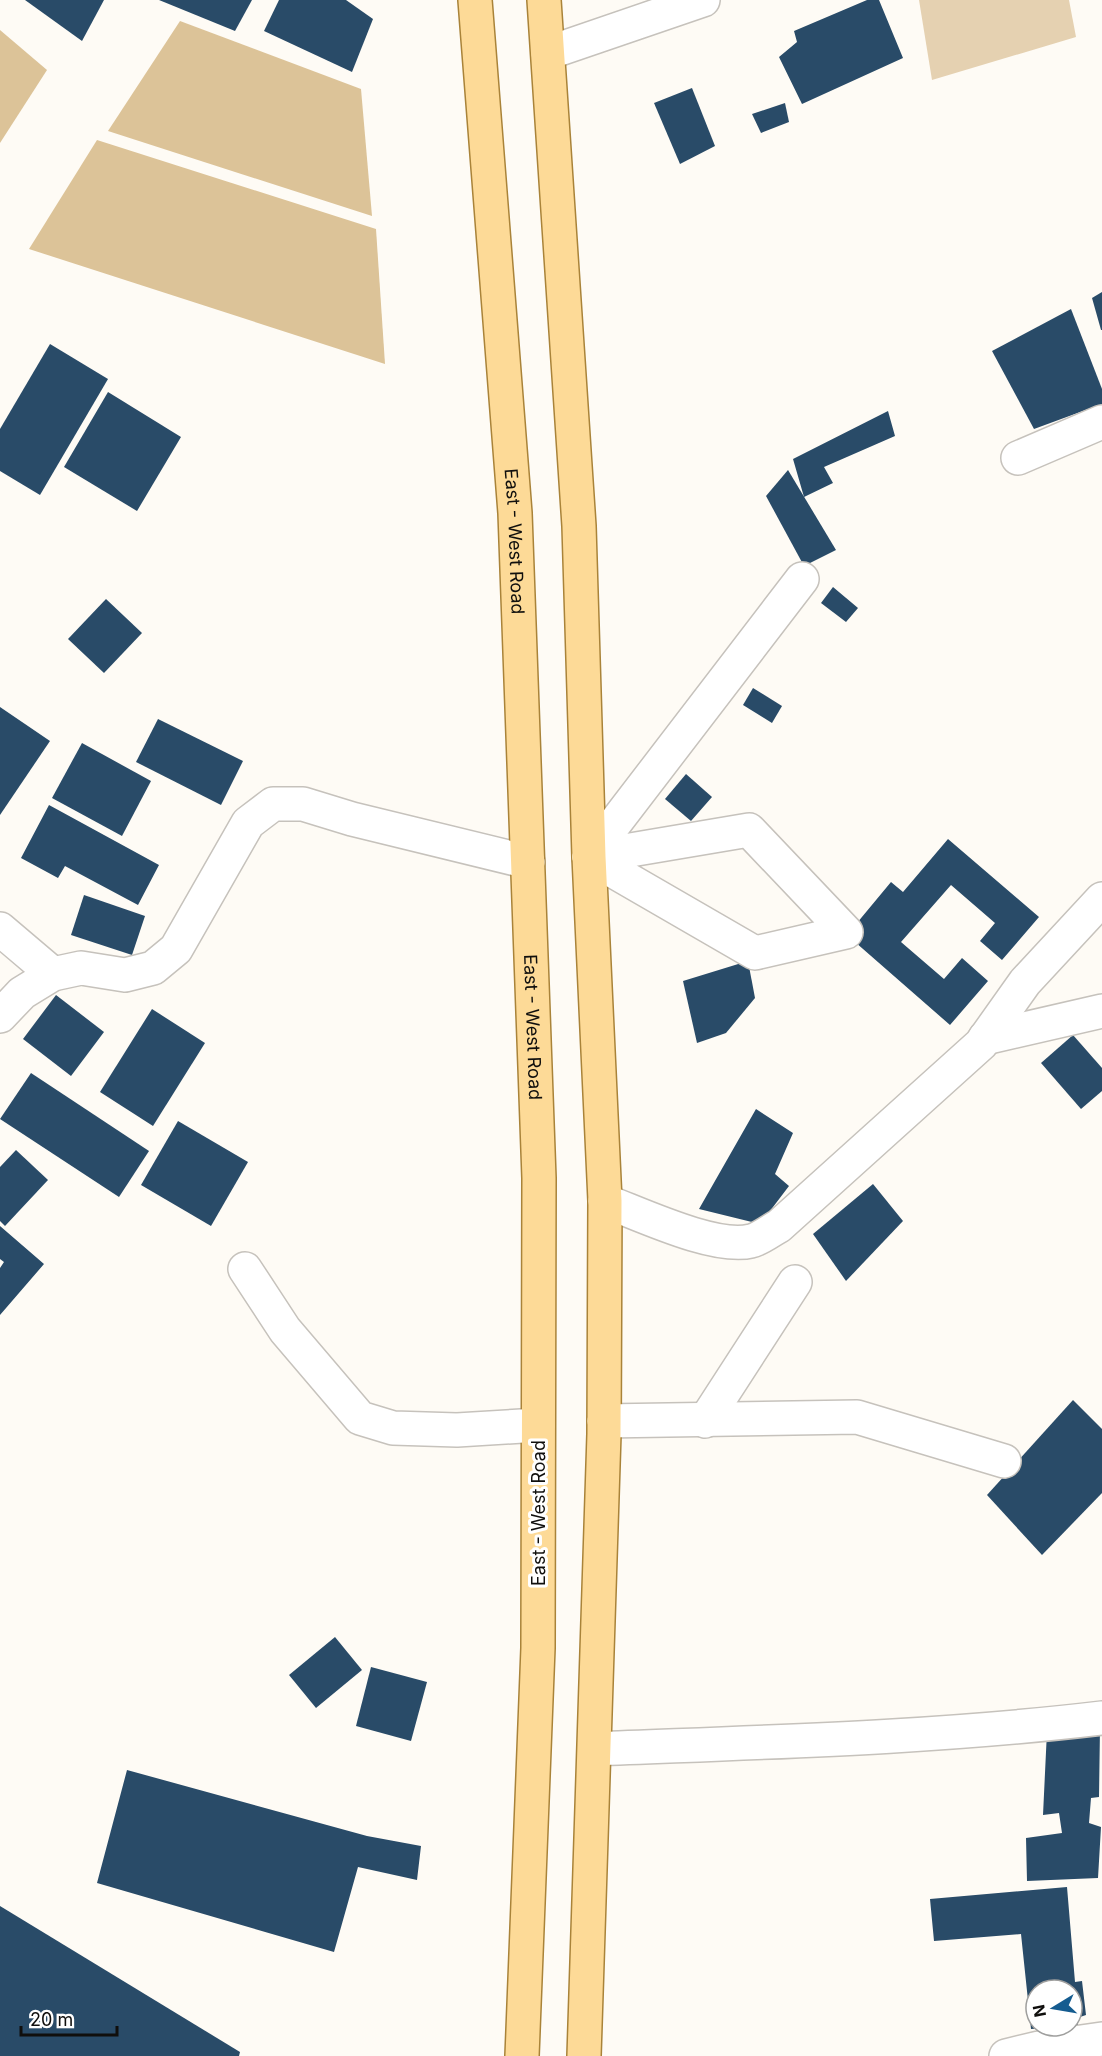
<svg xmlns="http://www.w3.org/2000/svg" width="1102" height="2056" viewBox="0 0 1102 2056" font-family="Inter,sans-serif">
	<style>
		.green { fill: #e5d1b1 }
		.forest { fill: #dcc398 }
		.building { fill: #294b68 }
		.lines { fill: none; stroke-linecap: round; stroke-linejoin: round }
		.street-casing { stroke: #c6c2bc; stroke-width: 36 }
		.primary-casing { stroke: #a98339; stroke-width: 36 }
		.street { stroke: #fff; stroke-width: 33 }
		.primary { stroke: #fdda97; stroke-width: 33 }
		.labels { text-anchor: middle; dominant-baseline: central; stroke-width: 6; stroke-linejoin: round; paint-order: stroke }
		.street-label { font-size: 18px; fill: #100f0d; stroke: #fff }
	</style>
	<rect width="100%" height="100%" fill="#fefbf5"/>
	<polygon class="green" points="919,0 1069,0 1076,37 932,80"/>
	<g class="forest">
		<polygon points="180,21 361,89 372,216 108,131"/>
		<polygon points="0,30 47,70 0,143"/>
		<polygon points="97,140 376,229 385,364 29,249"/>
	</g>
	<g class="building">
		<polygon points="25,0 104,0 82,41"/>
		<polygon points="159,0 252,0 235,31"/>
		<polygon points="279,0 346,0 373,19 352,72 264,31"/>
		<polygon points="867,0 879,0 903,58 802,104 779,57 797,42 794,31"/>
		<polygon points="692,88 715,146 680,164 654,103"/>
		<polygon points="785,103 789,122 761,133 752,114"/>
		<polygon points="1102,292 1102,330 1101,330 1092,298"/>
		<polygon points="1071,309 1102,389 1102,404 1034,429 992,351"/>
		<polygon points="50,344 108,379 40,495 0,471 0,429"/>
		<polygon points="108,392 181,437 137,511 64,467"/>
		<polygon points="888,411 895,436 824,467 833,483 804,497 793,459"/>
		<polygon points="788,470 836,550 804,566 766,496"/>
		<polygon points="833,587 858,608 846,622 821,603"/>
		<polygon points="106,599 142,633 104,673 68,639"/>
		<polygon points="753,688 782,706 772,723 743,705"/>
		<polygon points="0,707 50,741 0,815"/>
		<polygon points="158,719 243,761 221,805 136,762"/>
		<polygon points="82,743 151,781 122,836 52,798"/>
		<polygon points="686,774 712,797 691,821 665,799"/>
		<polygon points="49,805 159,865 138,905 65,866 58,878 21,858"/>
		<polygon points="948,839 1039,917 1002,960 980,941 995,923 951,885 901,942 944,979 962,958 988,981 950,1025 847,935 891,882 903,892"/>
		<polygon points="84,895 145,916 132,955 71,935"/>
		<polygon points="748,961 755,998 726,1033 697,1043 683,981"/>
		<polygon points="56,995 104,1032 71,1076 23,1039"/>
		<polygon points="152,1009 205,1043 153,1126 100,1092"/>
		<polygon points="1073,1035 1102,1068 1102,1091 1081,1109 1041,1063"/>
		<polygon points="31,1073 149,1151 119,1197 0,1119"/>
		<polygon points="756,1109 793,1133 775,1174 789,1186 760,1224 699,1209"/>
		<polygon points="178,1121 248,1162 211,1226 141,1185"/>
		<polygon points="16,1150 48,1180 5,1226 0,1221 0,1167"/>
		<polygon points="873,1184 903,1221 846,1281 813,1234"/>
		<polygon points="0,1226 44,1264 0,1315 0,1268 4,1262 0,1259"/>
		<polygon points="1073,1400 1102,1429 1102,1493 1042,1555 987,1495"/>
		<polygon points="335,1637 362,1670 316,1708 289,1675"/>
		<polygon points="371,1667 427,1682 411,1741 356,1726"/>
		<polygon points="1100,1728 1099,1797 1091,1798 1089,1823 1101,1827 1098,1878 1027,1881 1026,1838 1062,1833 1059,1813 1043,1815 1047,1731"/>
		<polygon points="127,1770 367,1836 421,1846 417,1880 358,1867 334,1952 97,1883"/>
		<polygon points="1067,1887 1075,1982 1082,1981 1086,2015 1077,2018 1078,2025 1072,2025 1072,1990 1036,1990 1036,2026 1047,2026 1047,2028 1031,2029 1021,1934 934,1941 930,1899"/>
		<polygon points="0,1906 240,2052 239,2056 0,2056"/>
	</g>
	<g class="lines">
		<defs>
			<g id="street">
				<polyline points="548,53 703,0"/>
				<polyline points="1018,458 1102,422"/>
				<polygon points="749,830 846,932 755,953 589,857"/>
				<polyline points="589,857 802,579"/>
				<polyline points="0,929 53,974"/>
				<polyline points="0,1016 22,993 53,974 81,968 125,975 153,968 176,949 248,823 273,804 303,804 352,819 528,862"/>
				<polyline points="985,1038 1102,1011"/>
				<path d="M605,1201c35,13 110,49 146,40 9,-2 19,-10 28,-15l202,-182 44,-62 77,-83"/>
				<polyline points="245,1269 285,1330 360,1418 393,1428 457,1430 538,1425"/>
				<polyline points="604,1421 857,1417 1004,1461"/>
				<polyline points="705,1421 795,1282"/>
				<path d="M595,1749c169,-7 339,-11 507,-31"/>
				<polyline points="1006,2056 1039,2048 1102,2039"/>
			</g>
			<g id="primary">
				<path id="s1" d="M475,0l40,513 24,665 -1,470 -16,408"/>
				<polyline points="544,0 579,526 589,857 605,1201 604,1434 584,2056"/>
			</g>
		</defs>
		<use href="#street" class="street-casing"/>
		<use href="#primary" class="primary-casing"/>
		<use href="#street" class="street"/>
		<use href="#primary" class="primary"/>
	</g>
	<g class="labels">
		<g class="street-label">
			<text stroke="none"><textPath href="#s1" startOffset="543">East - West Road</textPath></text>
			<text stroke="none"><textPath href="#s1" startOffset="1029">East - West Road</textPath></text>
			<text transform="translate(538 1513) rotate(-90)">East - West Road</text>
		</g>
	</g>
	<g transform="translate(1054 2008) rotate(259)"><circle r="28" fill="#ffffff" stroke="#9f9f9e" stroke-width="1.5"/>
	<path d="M0-4.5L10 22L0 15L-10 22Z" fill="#155c90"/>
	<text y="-9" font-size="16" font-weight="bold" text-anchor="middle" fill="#100f0d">N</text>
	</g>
	<path d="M21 2026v9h96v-9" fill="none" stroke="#100f0d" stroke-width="3"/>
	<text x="30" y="2026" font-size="18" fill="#100f0d" stroke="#ffffff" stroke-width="4.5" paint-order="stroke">20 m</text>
</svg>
